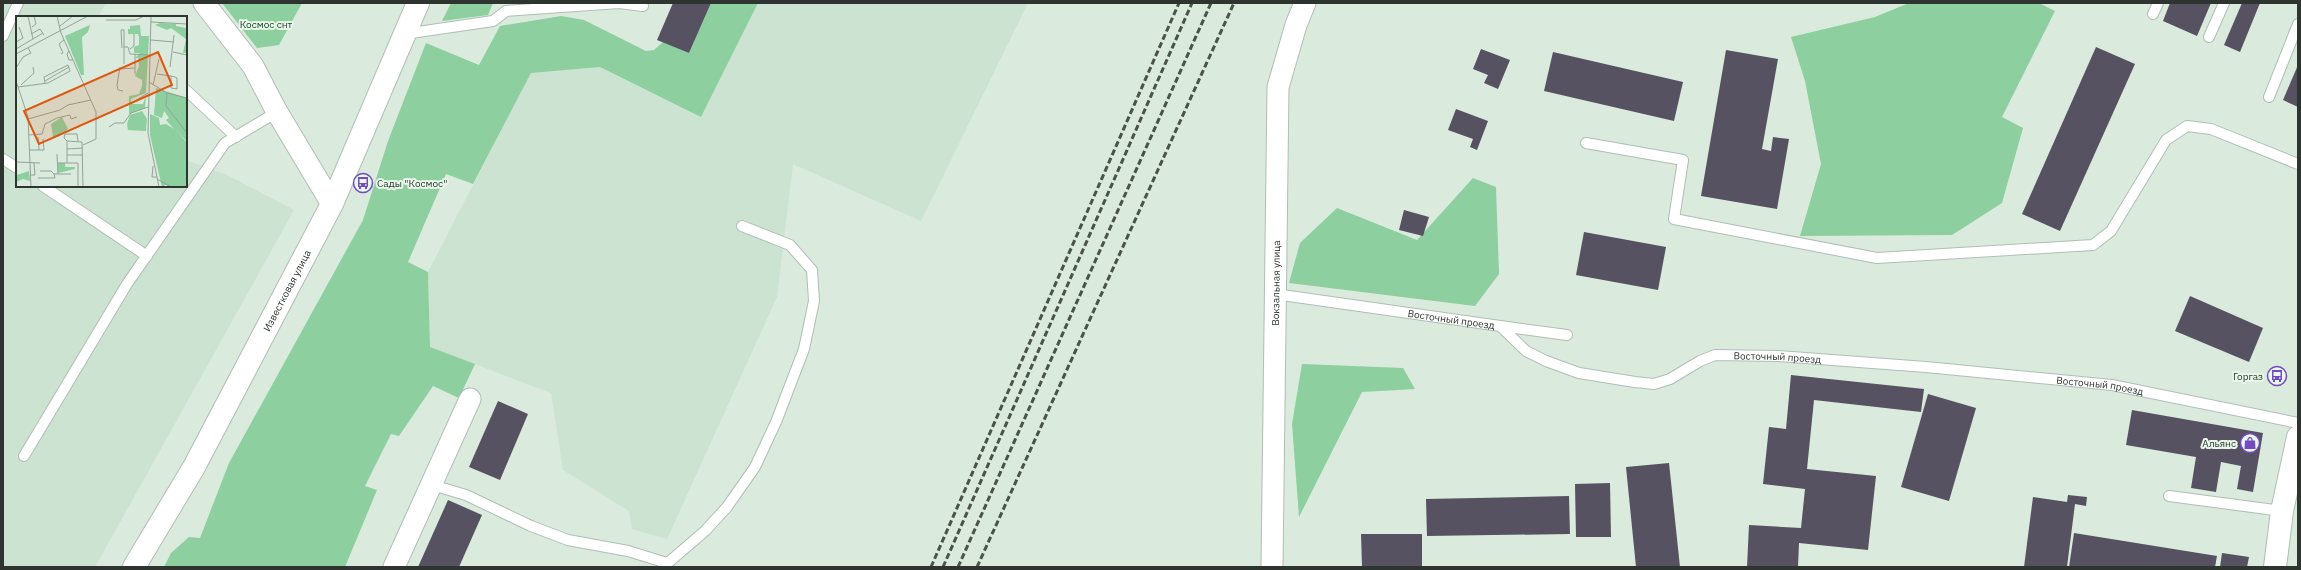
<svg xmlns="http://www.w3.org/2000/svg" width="2301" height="570" viewBox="0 0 2301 570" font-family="'IBM Plex Sans',sans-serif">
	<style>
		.built { fill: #cbe3d0 }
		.green { fill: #8dcf9e }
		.building { fill: #565261 }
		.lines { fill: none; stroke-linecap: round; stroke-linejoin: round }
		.service-casing { stroke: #afbfb3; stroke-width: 12 }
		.minor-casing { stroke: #afbfb3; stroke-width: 23 }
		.tertiary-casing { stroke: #afbfb3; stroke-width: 24 }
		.secondary-casing { stroke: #afbfb3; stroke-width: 24 }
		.service { stroke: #fff; stroke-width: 10 }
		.minor { stroke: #fff; stroke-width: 21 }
		.tertiary { stroke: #fff; stroke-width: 22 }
		.secondary { stroke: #fff; stroke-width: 22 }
		.rail { stroke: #4a524c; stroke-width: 3; stroke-dasharray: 6 3; stroke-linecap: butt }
		.labels { text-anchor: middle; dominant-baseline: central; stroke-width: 4; stroke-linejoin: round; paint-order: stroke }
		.park-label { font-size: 10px; fill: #1c4128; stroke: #e7f8ea }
		.poi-label { font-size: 10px; fill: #2e3530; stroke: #e7f8ea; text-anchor: end }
		.street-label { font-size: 10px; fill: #2e3530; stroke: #e7f8ea }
		.inset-road { fill: none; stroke: #95a298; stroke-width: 1 }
		.view { fill: #df570e; fill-opacity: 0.15; stroke: #df570e; stroke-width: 2 }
		.inset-edge { fill: none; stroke: #2e3530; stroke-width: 2 }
	</style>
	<rect width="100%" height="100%" fill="#daeadd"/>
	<g class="built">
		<polygon points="3,3 106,3 98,17 17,17 17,186 186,186 186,160 227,175 294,210 95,567 3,567"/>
		<polygon points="758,3 1028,3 921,221 793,164 777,297 667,539 632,529 629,511 563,470 551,393 430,347 428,272 531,73 600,67 701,117"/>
	</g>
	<g class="green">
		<polygon points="222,3 302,3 279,45 257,48"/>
		<polygon points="451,3 493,3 488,15 442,21"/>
		<polygon points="711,3 758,3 701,117 600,67 531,73 473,184 446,174 408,262 428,272 430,347 475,364 459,398 433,386 399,436 391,434 365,486 377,490 345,567 164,567 171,553 189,537 200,538 229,463 363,220 388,141 426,43 479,65 500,26 561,16 584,20 646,51 654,50 663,42 689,53"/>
		<polygon points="1909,3 2039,3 2055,11 2002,117 2023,128 2002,203 1952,235 1800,236 1821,164 1805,81 1791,37 1875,17"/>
		<polygon points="1473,178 1496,187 1499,274 1475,306 1289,283 1300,243 1337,208 1417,240"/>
		<polygon points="1302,364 1403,368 1415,389 1362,392 1299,517 1292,424"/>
	</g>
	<g class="building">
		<polygon points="673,3 711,3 689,53 657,40"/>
		<polygon points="2170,3 2211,3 2197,36 2163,21"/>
		<polygon points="2242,3 2260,3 2240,52 2224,45"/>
		<polygon points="2096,47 2135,64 2060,231 2022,214"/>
		<polygon points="1481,49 1510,60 1498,89 1484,83 1488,75 1473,69"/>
		<polygon points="1726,50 1778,59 1762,149 1771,151 1773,137 1789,139 1777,209 1701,196"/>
		<polygon points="1553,52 1683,82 1674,121 1544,91"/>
		<polygon points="2298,65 2298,107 2283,100"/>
		<polygon points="1456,109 1488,121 1477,150 1470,147 1473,139 1448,130"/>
		<polygon points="1404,210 1429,217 1423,236 1399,230"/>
		<polygon points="1584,232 1666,247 1658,290 1576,275"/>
		<polygon points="2190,296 2263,328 2249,362 2175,331"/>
		<polygon points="1791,375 1924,389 1921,412 1814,400 1807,469 1876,476 1868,550 1799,543 1798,567 1747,567 1749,525 1801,528 1805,489 1763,484 1769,427 1786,429"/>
		<polygon points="1928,394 1976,408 1949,501 1901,487"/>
		<polygon points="498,401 528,414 500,480 469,467"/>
		<polygon points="2132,410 2263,433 2253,492 2237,489 2241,466 2221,462 2216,492 2191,488 2196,457 2126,445"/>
		<polygon points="1669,463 1680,567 1636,567 1626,467"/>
		<polygon points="1610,483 1611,537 1576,537 1575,484"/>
		<polygon points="2068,495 2087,497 2086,506 2075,504 2067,567 2024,567 2033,497 2067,502"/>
		<polygon points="1569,496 1570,534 1427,536 1426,499"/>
		<polygon points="448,500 482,515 459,567 418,567"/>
		<polygon points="2074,533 2217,556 2215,567 2069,567"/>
		<polygon points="1361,534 1422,534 1422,567 1362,567"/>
		<polygon points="2222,553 2249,557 2247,567 2220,567"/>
	</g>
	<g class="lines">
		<defs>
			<g id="service">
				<polyline points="2153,14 2158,3"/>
				<polyline points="404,34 493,21 506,11 619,3 643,6"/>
				<polyline points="3,36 18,3"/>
				<polyline points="2209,37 2224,3"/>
				<polyline points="186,90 236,137"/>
				<polyline points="2269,97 2298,24"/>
				<polyline points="1586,143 1683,160 1674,219 1877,258 2093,245 2111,231 2166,140 2187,126 2211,129 2298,164"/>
				<polyline points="3,159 17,168"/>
				<polyline points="43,186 147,256"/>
				<path id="s1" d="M1275,294l225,32 26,25 20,10 33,12 56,9 19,2 16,-5 30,-18 15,-6 63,1 148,11 186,18 186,38"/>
				<polyline points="1500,326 1567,335"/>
				<polyline points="24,456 127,284 225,143 277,112"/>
				<polyline points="432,485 466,495 531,526 568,540 628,551 667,563"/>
				<polyline points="2169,496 2282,511"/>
				<polyline points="663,567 705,531 727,507 755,467 776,422 804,349 814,301 812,270 790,245 742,226"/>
			</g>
			<g id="minor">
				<polyline points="204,3 253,66 277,112 332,204"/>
				<polyline points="394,567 470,399"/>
				<path id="s2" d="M1272,567l6,-480 18,-62 9,-22"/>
			</g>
			<polyline id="tertiary" points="2275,567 2282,511 2298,437"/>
			<g id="secondary">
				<path id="s3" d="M134,567l60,-100 138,-263 86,-201"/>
			</g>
		</defs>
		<use href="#service" class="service-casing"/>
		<use href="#minor" class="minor-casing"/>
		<use href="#tertiary" class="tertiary-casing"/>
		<use href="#secondary" class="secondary-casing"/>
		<use href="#service" class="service"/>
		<use href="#minor" class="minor"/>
		<use href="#tertiary" class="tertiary"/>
		<use href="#secondary" class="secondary"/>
		<g class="rail">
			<polyline points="931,567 1179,3"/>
			<polyline points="943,567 1192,3"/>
			<polyline points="958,567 1211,3"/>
			<polyline points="977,567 1234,3"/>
		</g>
	</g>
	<defs>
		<symbol id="bus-ring" viewBox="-11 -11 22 22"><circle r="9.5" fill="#e7f8ea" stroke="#754ac2" stroke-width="1.5"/><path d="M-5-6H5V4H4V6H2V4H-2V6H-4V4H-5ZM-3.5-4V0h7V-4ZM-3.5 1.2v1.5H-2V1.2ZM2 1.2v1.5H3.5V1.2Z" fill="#754ac2"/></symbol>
		<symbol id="shop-ring" viewBox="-11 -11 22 22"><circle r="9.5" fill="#e7f8ea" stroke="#754ac2" stroke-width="1.5"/><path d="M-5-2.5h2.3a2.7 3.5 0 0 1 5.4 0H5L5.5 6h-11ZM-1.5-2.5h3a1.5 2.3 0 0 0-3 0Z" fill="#754ac2"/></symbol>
	</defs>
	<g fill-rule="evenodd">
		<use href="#bus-ring" x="352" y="172" width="22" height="22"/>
		<use href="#bus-ring" x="2266" y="365" width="22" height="22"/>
		<use href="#shop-ring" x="2239" y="432" width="22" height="22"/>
	</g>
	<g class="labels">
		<g class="park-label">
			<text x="266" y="24">Космос снт</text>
		</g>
		<g class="poi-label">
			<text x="377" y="183" text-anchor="start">Сады "Космос"</text>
			<text x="2263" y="376">Горгаз</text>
			<text x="2236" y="443">Альянс</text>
		</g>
		<g class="street-label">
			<text stroke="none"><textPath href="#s2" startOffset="284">Вокзальная улица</textPath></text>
			<text stroke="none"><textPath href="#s3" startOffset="316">Известковая улица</textPath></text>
			<text stroke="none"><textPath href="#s1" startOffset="178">Восточный проезд</textPath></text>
			<text stroke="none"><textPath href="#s1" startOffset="527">Восточный проезд</textPath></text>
			<text stroke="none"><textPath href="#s1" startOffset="851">Восточный проезд</textPath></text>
		</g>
	</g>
	<g transform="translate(16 16)">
		<rect width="171" height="171" fill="#daeadd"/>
		<path d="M144,7l16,1v2l10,2 1,-2v27h-4l3,-14 -15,-11 -4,2 -12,-5zM74,9l-2,7 -6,5 2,38h-3l-16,-39zM124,9l1,11h8l-3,57 -15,6v5h12l3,-9 -1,13 -16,6v-18l10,-2 3,-8v-6l-7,-4 4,-10 -1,-8h-3l5,-5h-6v-6l5,-2v-8l-1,-3h-10v-5h2v-3zM140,72l31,10v44l-12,-14 12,15v44h-20v-3l-5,3 -12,-52v-21l9,4 1,7 6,-1 8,5 -8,-9 3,-2 -5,-7 -2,7 -8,-3zM126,95l5,8 -1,12 -18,-1 -1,-6 3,-9zM46,101l6,12 -10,8h-5l-2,-13zM2,147l-1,12 12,-4 1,10 -7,-2 -7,3zM42,147h7v4h10v2l-17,4z" fill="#8dcf9e"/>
		<path class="inset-road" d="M12,0l5,23M41,0l4,17 35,79v27l-13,6M135,0l-3,117 11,54M90,4h30l8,-4M135,6l36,2M44,10l13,-10M16,11l4,-3 -2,-8M105,14h3v34M105,14l1,18M15,18l9,-5 4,6M135,24l23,2M0,26l7,-4 -4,-11M108,31h4l2,7 20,1M0,33l27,-16M114,33l4,-3v-12M53,35l-2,3 2,6h4M157,36l14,3M0,38l72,-38M45,38l2,-1 -4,-9 5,-4M104,51l-3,18 1,5 5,1M154,51l4,-32M0,52l7,-11 8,-4 -3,-5M103,53l16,-1M119,58v-20M141,58l14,2 4,1 2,1v11l-6,-1v-12M0,65l12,36 3,70M29,65l24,-14M133,66l18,11 20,5M5,69l13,-12 -1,-6M137,69l6,-26M2,71l30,-4 22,-12 -2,-6 -24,12 1,6M151,77l-1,13 21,27M119,85l13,-8M12,103l32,-9 8,-5 23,-5M93,111l6,-4h9l7,-10 17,-6M13,119l13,-1 3,-10 12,-6 13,-3 1,4 6,-2M22,121l1,13M51,125l-3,-3 1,-4h12l1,7M51,133l16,-1M14,134h14l-1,-11M41,138l1,20h13M51,139h16M0,146l24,1M42,147h20v24M51,147v-22l15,1 1,45M137,150l-1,11h5M24,155h11l3,3M15,159h4l-1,-12M22,162h17l-1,-4h4M141,163l14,8M15,171h41"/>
		<path class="view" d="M142,36l14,33 -133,59 -15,-33z"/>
		<rect width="171" height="171" class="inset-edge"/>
	</g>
	<rect width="2301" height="570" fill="none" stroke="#2e3530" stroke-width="8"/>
</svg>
